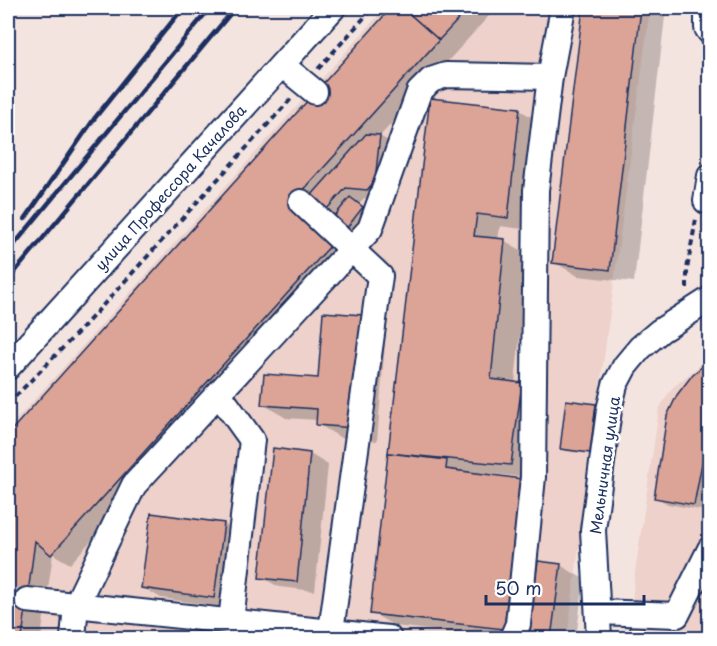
<svg xmlns="http://www.w3.org/2000/svg" width="717" height="646" viewBox="0 0 717 646" font-family="'Playpen Sans',sans-serif">
	<style>
		.built { fill: #edd1ca }
		.shadow { fill: #0003 }
		.building { fill: #dca497; stroke: #1b2f5e; stroke-width: 1.5 }
		.lines { fill: none; stroke-linecap: round; stroke-linejoin: round }
		.minor-tunnel { stroke: #c9c0c6; stroke-width: 24; stroke-dasharray: 24 12; stroke-linecap: butt }
		.minor-casing { stroke: #1b2f5e; stroke-width: 28 }
		.path { stroke: #1b2f5e; stroke-width: 4; stroke-dasharray: 6 4.5; stroke-linecap: butt }
		.minor { stroke: #fff; stroke-width: 24 }
		.rail { stroke: #1b2f5e; stroke-width: 4.5 }
		.labels { text-anchor: middle; dominant-baseline: central; stroke-width: 5; stroke-linejoin: round; paint-order: stroke }
		.street-label { font-size: 15px; fill: #1b2f5e; stroke: #fff }
	</style>
	<rect width="100%" height="100%" fill="#f4e4e0"/>
	<filter id="ink" filterUnits="userSpaceOnUse"><feTurbulence type="fractalNoise" baseFrequency=".0167" numOctaves="2"/><feDisplacementMap in="SourceGraphic" scale="12" xChannelSelector="R" yChannelSelector="G"/><feConvolveMatrix kernelMatrix="1 2 1 2 8 2 1 2 1" color-interpolation-filters="sRGB"/></filter>
	<g filter="url(#ink)">
		<g class="built">
			<polygon points="385,8 650,8 567,638 8,638 8,429"/>
			<polygon points="709,358 709,638 628,638 635,573 659,409 672,388"/>
		</g>
		<g class="shadow">
			<polygon points="395,8 496,8 380,136 398,147 386,200 364,198 359,204 368,211 352,231 346,228 337,216 326,209 350,255 70,564 53,554 41,638 8,638 8,437"/>
			<polygon points="584,8 666,8 634,282 578,276 554,262"/>
			<polygon points="431,99 519,110 543,123 531,230 500,226 498,240 505,241 528,254 515,383 522,384 545,398 535,478 493,474 492,477 521,481 545,494 537,562 560,565 584,579 576,638 502,638 395,626 372,613"/>
			<polygon points="362,317 386,330 377,441 341,438 318,424 318,420 286,418 263,404 320,379"/>
			<polygon points="708,364 710,493 706,511 668,504 655,497 694,375"/>
			<polygon points="567,402 596,406 602,409 596,455 567,451 561,448"/>
			<polygon points="274,450 310,454 328,465 315,591 279,587 261,577"/>
			<polygon points="224,524 242,535 232,608 161,598 142,587"/>
			<polygon points="632,627 649,632 648,638 630,638"/>
		</g>
		<g class="building">
			<polygon points="391,8 403,8 439,40 290,205 332,244 51,555 35,541 22,638 8,638 8,434"/>
			<polygon points="403,8 469,8 439,40"/>
			<polygon points="583,8 641,8 610,270 552,263"/>
			<polygon points="430,98 520,108 508,218 477,214 474,236 505,239 491,379 522,383 511,465 388,453"/>
			<polygon points="366,134 380,135 375,181 367,190 346,188 325,211 310,197"/>
			<polygon points="350,197 363,207 346,229 333,218"/>
			<polygon points="323,312 363,315 354,428 316,425 317,409 261,405 264,374 318,378"/>
			<polygon points="708,362 710,421 694,505 654,498 667,416 677,395 693,374"/>
			<polygon points="566,400 596,404 590,453 560,449"/>
			<polygon points="273,448 310,453 297,582 259,578"/>
			<polygon points="388,453 447,460 446,469 522,479 504,629 370,614"/>
			<polygon points="151,513 224,523 214,598 141,588"/>
			<polygon points="538,561 561,564 551,638 527,638"/>
			<polygon points="631,625 644,627 642,638 628,638"/>
		</g>
		<g class="lines">
			<polyline class="minor-tunnel" points="8,598 27,600"/>
			<defs>
				<g id="minor">
					<polyline points="707,8 707,28 710,32"/>
					<polyline points="282,65 315,92"/>
					<polyline points="706,201 710,176"/>
					<polyline points="301,202 380,276 330,638"/>
					<polyline points="8,367 333,8"/>
					<polyline points="219,394 252,440 231,621"/>
					<polyline points="27,600 389,638"/>
					<polyline points="598,612 677,615 710,549"/>
					<polyline points="73,638 76,605 134,485 370,229 419,92 431,80 446,75 550,77"/>
					<polyline points="512,638 518,624 533,477 536,190 550,77 563,8"/>
					<polyline points="599,638 593,530 609,410 615,385 625,366 640,348 660,331 710,299"/>
				</g>
			</defs>
			<use href="#minor" class="minor-casing"/>
			<g class="path">
				<polyline points="318,69 373,8"/>
				<polyline points="687,288 687,269 696,219"/>
				<polyline points="8,404 84,326 291,99"/>
			</g>
			<use href="#minor" class="minor"/>
			<g class="rail">
				<polyline points="25,219 94,119 183,8"/>
				<polyline points="8,252 210,8"/>
				<polyline points="8,280 235,8"/>
			</g>
		</g>
	</g>
	<g class="labels">
		<g class="street-label">
			<text transform="translate(170 187) rotate(-48)">улица Профессора Качалова</text>
			<text transform="translate(604 465) rotate(-82)">Мельничная улица</text>
		</g>
	</g>
	<rect width="717" height="646" fill="none" stroke="#fff" stroke-width="30"/>
	<rect x="15" y="15" width="687" height="616" fill="none" stroke="#1b2f5e" stroke-width="2" filter="url(#ink)"/>
	<path d="M486 595v9h158v-9" fill="none" stroke="#1b2f5e" stroke-width="3"/>
	<text x="495" y="595" font-size="18" fill="#1b2f5e" stroke="#ffffff" stroke-width="4.5" paint-order="stroke">50 m</text>
</svg>
